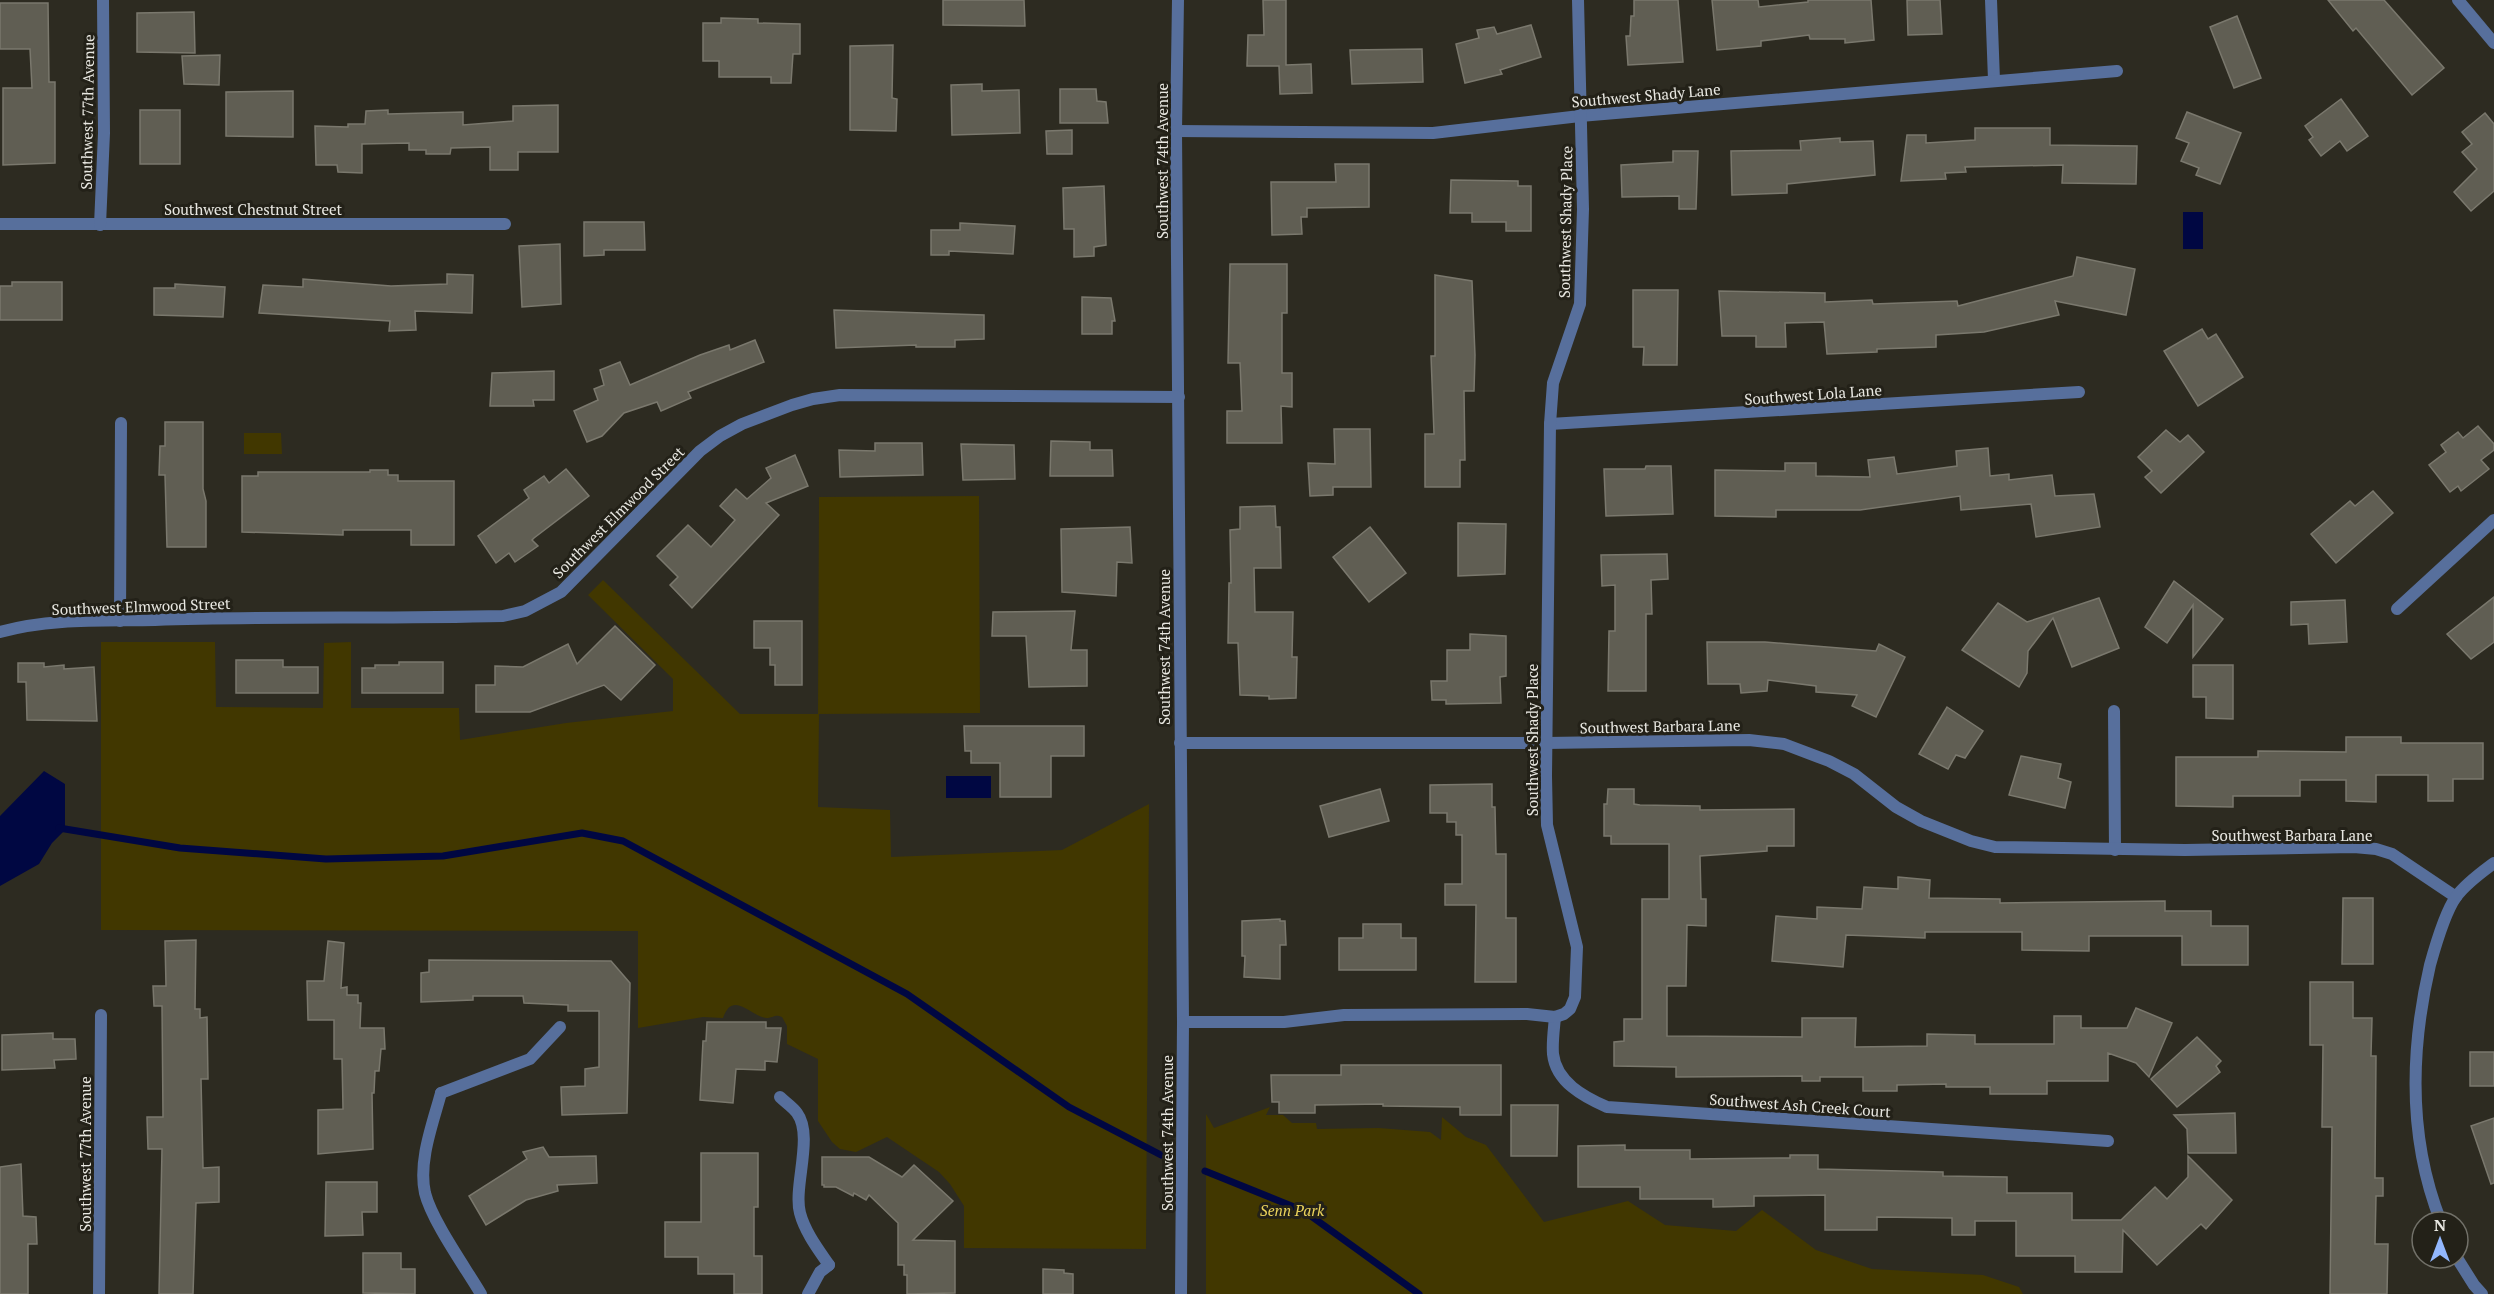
<svg xmlns="http://www.w3.org/2000/svg" width="2494" height="1294" viewBox="0 0 2494 1294" font-family="'PT Serif',serif">
	<style>
		.green { fill: #413700 }
		.water { fill: #000742 }
		.lines { fill: none; stroke-linecap: round; stroke-linejoin: round }
		.stream { stroke: #000742; stroke-width: 7 }
		.building { fill: #605e53; stroke: #7a786d; stroke-width: 1.5 }
		.lane { stroke: #576f9c; stroke-width: 12 }
		.street { stroke: #576f9c; stroke-width: 12 }
		.labels { text-anchor: middle; dominant-baseline: central; stroke-width: 6; stroke-linejoin: round; paint-order: stroke }
		.street-label { font-size: 15px; fill: #e9e8e2; stroke: #232118 }
		.park-label { font-size: 15px; font-style: italic; fill: #ecd45c; stroke: #232118 }
	</style>
	<rect width="100%" height="100%" fill="#2d2b21"/>
	<g class="green">
		<polygon points="244,433 281,433 282,454 244,454"/>
		<path d="M979,496l1,217 -161,1 -1,93 72,3 1,47 171,-7 87,-46 -3,445 -182,-1v-42l-14,-22 -11,-12 -52,-35 -31,15 -16,-3 -8,-7 -14,-21v-62l-31,-15v-18l-5,-9c-7,-3 -8,0 -14,1 -15,1 -35,-30 -45,0l-20,-1 -65,11v-97l-537,-1v-288h114l1,65 107,1 1,-65 27,-1v66h108l1,32 106,-17 107,-12v-32l-85,-84 15,-15 137,134h78l1,-217z"/>
		<polygon points="1270,1107 1266,1115 1283,1115 1292,1123 1316,1123 1317,1129 1379,1128 1430,1132 1441,1140 1442,1117 1466,1137 1486,1145 1544,1222 1628,1201 1665,1225 1736,1231 1762,1210 1816,1250 1872,1269 1983,1275 2019,1287 2023,1294 1206,1294 1206,1114 1214,1128"/>
	</g>
	<g class="water">
		<rect x="2183" y="212" width="20" height="37"/>
		<polygon points="44,771 65,784 65,830 52,843 39,864 0,886 0,816"/>
		<rect x="946" y="776" width="45" height="22"/>
	</g>
	<g class="lines">
		<g class="stream">
			<polyline points="59,828 180,848 326,859 443,856 582,833 623,841 907,994 1069,1107 1161,1155"/>
			<polyline points="1205,1171 1304,1211 1419,1294"/>
		</g>
	</g>
	<g class="building">
		<polygon points="943,0 1024,0 1025,26 943,25"/>
		<polygon points="1263,0 1286,0 1286,65 1311,64 1312,93 1280,94 1279,66 1247,66 1248,35 1264,35"/>
		<polygon points="1634,0 1678,0 1683,62 1628,65 1626,36 1630,36 1631,16 1634,16"/>
		<polygon points="1712,0 1758,0 1759,7 1808,2 1808,0 1871,0 1874,40 1845,43 1845,39 1810,39 1809,35 1761,41 1761,46 1717,50"/>
		<polygon points="1907,0 1940,0 1942,34 1908,35"/>
		<polygon points="2328,0 2384,0 2444,68 2412,95 2356,28 2353,31"/>
		<polygon points="0,3 48,3 49,82 55,82 55,163 3,165 3,88 32,88 30,49 0,49"/>
		<polygon points="194,12 195,53 137,52 137,13"/>
		<polygon points="2237,16 2261,78 2234,88 2210,27"/>
		<polygon points="721,18 758,19 758,23 800,24 800,54 793,54 791,83 771,83 771,77 719,77 719,61 703,61 703,23 721,23"/>
		<polygon points="1531,25 1541,57 1500,70 1502,74 1465,83 1456,44 1479,38 1477,30 1494,27 1497,34"/>
		<polygon points="893,45 892,98 897,99 896,131 850,130 850,46"/>
		<polygon points="1422,49 1423,82 1352,84 1350,50"/>
		<polygon points="220,55 219,85 184,84 182,56"/>
		<polygon points="982,84 982,91 1019,90 1020,133 952,135 951,85"/>
		<polygon points="1060,89 1096,89 1097,101 1106,102 1108,123 1060,123"/>
		<polygon points="293,91 293,137 226,136 226,92"/>
		<polygon points="2341,99 2368,136 2347,151 2340,141 2321,156 2309,140 2313,137 2305,126"/>
		<polygon points="558,105 558,152 518,152 518,170 490,170 490,147 451,148 450,154 426,154 426,150 409,150 409,143 362,144 362,173 338,172 337,165 316,165 315,126 348,127 348,124 365,124 366,111 388,110 388,114 463,112 463,125 513,121 513,106"/>
		<rect x="140" y="110" width="40" height="54"/>
		<polygon points="2187,112 2241,133 2220,184 2196,175 2199,168 2181,161 2189,143 2176,138"/>
		<polygon points="2485,113 2494,124 2494,191 2471,211 2454,192 2477,169 2462,152 2472,144 2462,132"/>
		<polygon points="1975,128 2050,128 2050,145 2137,146 2136,184 2062,183 2063,165 1965,167 1966,172 1945,173 1946,179 1901,181 1907,135 1926,135 1926,143 1975,140"/>
		<polygon points="1072,130 1072,154 1047,154 1046,131"/>
		<polygon points="1840,138 1840,142 1873,141 1875,175 1787,184 1787,193 1732,195 1731,151 1801,150 1800,141"/>
		<polygon points="1673,151 1698,151 1696,209 1679,209 1679,196 1622,197 1621,165 1673,162"/>
		<polygon points="1335,164 1369,164 1369,207 1307,208 1307,217 1301,217 1302,234 1272,235 1271,182 1336,182"/>
		<polygon points="1451,180 1518,181 1518,186 1531,186 1531,231 1506,231 1506,222 1472,222 1472,213 1450,213"/>
		<polygon points="1104,186 1106,245 1094,247 1094,256 1074,257 1074,229 1064,229 1063,188"/>
		<polygon points="584,222 644,222 645,250 604,250 604,255 584,256"/>
		<polygon points="960,223 1015,226 1013,254 949,251 949,255 931,255 931,230 960,230"/>
		<polygon points="560,244 561,304 522,307 519,246"/>
		<polygon points="2077,257 2135,269 2126,315 2055,301 2059,315 1984,332 1936,335 1936,347 1877,349 1877,352 1827,354 1824,322 1785,323 1786,347 1756,347 1756,336 1722,336 1719,291 1825,293 1825,302 1872,300 1873,304 1957,301 1958,306 2073,276"/>
		<polygon points="1230,264 1287,264 1287,313 1282,313 1282,373 1292,373 1292,407 1281,406 1282,443 1227,443 1227,411 1242,411 1240,363 1228,363"/>
		<polygon points="447,274 473,275 472,313 415,311 416,330 389,331 390,321 259,313 263,285 303,287 303,279 391,286 447,284"/>
		<polygon points="1435,275 1472,281 1475,355 1474,391 1464,391 1465,460 1460,460 1460,487 1425,487 1425,434 1434,434 1431,356 1435,356"/>
		<polygon points="12,282 62,282 62,320 0,320 0,286 12,286"/>
		<polygon points="175,284 225,287 223,317 154,315 154,288 175,288"/>
		<polygon points="1633,290 1678,290 1677,365 1643,365 1644,347 1633,347"/>
		<polygon points="1082,297 1111,298 1115,321 1112,321 1112,334 1082,334"/>
		<polygon points="834,310 984,315 984,339 955,340 955,347 916,347 916,345 836,348"/>
		<polygon points="2202,329 2208,339 2216,334 2243,377 2198,406 2164,351"/>
		<polygon points="755,340 764,362 688,392 691,398 661,411 657,402 624,413 602,436 587,442 574,411 598,400 594,389 604,385 600,370 620,362 630,385 700,355 729,345 730,350"/>
		<polygon points="554,371 554,400 533,400 534,406 490,406 492,373"/>
		<polygon points="165,422 203,422 203,489 206,501 206,547 167,547 165,475 159,475 160,446 165,446"/>
		<polygon points="2478,426 2494,444 2494,450 2481,460 2489,469 2461,491 2458,486 2450,492 2429,465 2446,452 2441,445 2458,432 2463,438"/>
		<polygon points="1334,429 1370,429 1371,487 1333,487 1333,495 1310,496 1308,463 1335,464"/>
		<polygon points="2166,430 2180,442 2188,435 2204,452 2161,493 2145,477 2152,471 2138,457"/>
		<polygon points="1051,441 1090,442 1090,450 1112,450 1113,476 1050,476"/>
		<polygon points="875,443 922,443 923,475 840,477 839,450 875,451"/>
		<polygon points="961,444 1014,445 1015,479 963,480"/>
		<polygon points="1988,448 1990,476 2009,474 2009,480 2052,475 2055,496 2094,494 2100,527 2036,537 2031,504 1961,510 1960,496 1860,510 1776,510 1776,517 1715,516 1715,470 1785,471 1785,463 1816,463 1816,476 1870,477 1868,460 1894,457 1897,474 1957,466 1956,451"/>
		<polygon points="795,455 808,486 766,503 779,515 692,608 670,585 678,577 657,556 688,525 711,547 735,520 720,506 736,489 747,499 771,478 766,468"/>
		<polygon points="1646,466 1671,466 1673,514 1606,516 1604,469 1645,469"/>
		<polygon points="566,469 589,496 534,538 532,540 538,546 515,562 509,553 496,563 478,536 529,498 524,490 544,476 549,483"/>
		<polygon points="370,470 388,470 388,475 398,475 398,481 454,481 454,545 411,545 411,530 343,530 343,535 242,532 242,476 258,476 258,472 370,472"/>
		<polygon points="2373,491 2393,513 2336,563 2311,534 2350,501 2355,506"/>
		<polygon points="1275,506 1276,527 1280,527 1281,568 1254,568 1255,612 1293,612 1292,657 1297,657 1296,698 1269,699 1269,696 1240,695 1238,643 1228,643 1229,583 1231,583 1230,530 1240,529 1240,507"/>
		<polygon points="1458,523 1506,524 1505,574 1458,576"/>
		<polygon points="1130,527 1132,563 1117,562 1116,596 1062,592 1061,529"/>
		<polygon points="1370,527 1406,573 1369,602 1333,557"/>
		<polygon points="1667,554 1668,579 1651,580 1652,614 1646,614 1646,691 1608,691 1609,631 1615,631 1615,585 1602,586 1601,555"/>
		<polygon points="2174,581 2223,619 2193,657 2193,605 2167,643 2145,627"/>
		<polygon points="2494,597 2494,642 2471,659 2447,634"/>
		<polygon points="2099,598 2119,648 2072,667 2053,618 2028,651 2027,673 2019,687 1962,650 1998,603 2027,622"/>
		<polygon points="2345,600 2347,642 2309,644 2308,624 2291,625 2291,602"/>
		<polygon points="1075,611 1071,650 1087,650 1087,686 1029,687 1026,636 992,636 993,612"/>
		<polygon points="754,621 802,621 802,685 775,685 775,665 770,665 770,648 754,648"/>
		<polygon points="615,626 655,665 621,700 604,685 530,712 476,712 476,685 495,685 495,666 523,667 568,644 577,664"/>
		<polygon points="1470,634 1506,636 1506,676 1500,677 1501,703 1446,704 1446,700 1432,700 1431,681 1447,681 1447,650 1470,650"/>
		<polygon points="1707,642 1765,642 1876,651 1879,644 1905,657 1876,717 1852,706 1857,695 1816,692 1816,686 1768,680 1767,691 1741,693 1740,684 1708,684"/>
		<polygon points="236,660 283,660 283,667 318,667 318,693 236,693"/>
		<polygon points="399,662 443,662 443,693 362,693 362,668 375,668 375,665 399,665"/>
		<polygon points="18,663 44,663 44,667 64,665 64,669 94,667 97,721 27,720 26,682 18,682"/>
		<polygon points="2193,665 2233,665 2233,719 2206,718 2206,697 2193,697"/>
		<polygon points="1947,707 1983,731 1965,758 1956,755 1948,769 1919,754"/>
		<polygon points="964,726 1084,726 1084,756 1051,756 1051,797 1000,797 1000,763 971,763 971,751 965,751"/>
		<polygon points="2346,737 2401,737 2401,743 2483,743 2483,779 2453,779 2453,801 2428,801 2428,775 2376,775 2376,802 2346,801 2346,780 2300,780 2300,796 2233,796 2233,807 2176,806 2176,757 2258,757 2258,751 2346,752"/>
		<polygon points="2021,756 2061,764 2058,778 2071,782 2065,808 2009,795"/>
		<polygon points="1492,784 1492,807 1495,807 1496,854 1506,854 1506,918 1516,918 1516,982 1475,982 1476,905 1445,905 1445,884 1462,884 1462,835 1456,835 1456,822 1447,822 1447,813 1430,813 1430,785"/>
		<polygon points="1380,789 1389,821 1329,837 1320,806"/>
		<polygon points="1608,789 1634,789 1634,804 1640,805 1700,806 1700,810 1794,809 1794,846 1767,846 1767,851 1700,856 1701,899 1706,899 1706,926 1687,925 1686,986 1667,986 1667,1036 1802,1037 1802,1018 1856,1018 1855,1047 1927,1046 1927,1034 1975,1035 1975,1044 2054,1044 2054,1016 2081,1016 2081,1028 2127,1028 2136,1008 2172,1023 2149,1077 2136,1063 2108,1053 2108,1081 2047,1081 2047,1094 1990,1094 1990,1087 1946,1087 1946,1084 1897,1085 1897,1091 1863,1091 1863,1077 1820,1077 1820,1081 1802,1081 1802,1076 1676,1077 1676,1067 1614,1066 1614,1042 1624,1041 1624,1019 1642,1019 1642,899 1669,899 1669,844 1611,844 1611,836 1604,836 1604,804 1607,804"/>
		<polygon points="1898,877 1930,880 1929,898 2000,899 2000,903 2165,901 2165,911 2211,911 2211,926 2248,926 2248,965 2182,965 2182,936 2089,936 2089,951 2022,950 2022,932 1925,932 1925,938 1846,935 1843,967 1772,961 1776,916 1817,919 1817,907 1862,909 1864,887 1898,889"/>
		<polygon points="2343,898 2373,898 2373,964 2342,964"/>
		<polygon points="1280,919 1280,921 1285,921 1286,945 1280,945 1280,979 1244,977 1245,956 1242,956 1242,921"/>
		<polygon points="1363,924 1401,924 1401,938 1416,938 1416,970 1339,970 1339,938 1363,938"/>
		<polygon points="196,940 195,1009 200,1009 200,1018 207,1017 208,1079 201,1079 203,1168 219,1167 219,1202 196,1203 193,1294 159,1294 162,1149 148,1149 147,1117 163,1117 162,1006 154,1006 153,986 166,986 165,941"/>
		<polygon points="328,941 344,943 341,988 347,987 347,995 358,995 358,1003 361,1003 360,1028 384,1028 385,1049 381,1049 379,1071 375,1071 374,1093 372,1093 373,1149 318,1154 318,1110 343,1109 342,1059 334,1059 334,1020 308,1020 307,981 324,981"/>
		<polygon points="429,960 611,961 630,983 627,1113 562,1115 561,1087 585,1086 585,1069 599,1067 599,1011 568,1011 568,1005 524,1003 523,996 473,996 473,1000 421,1002 421,973 429,972"/>
		<polygon points="2310,982 2353,982 2353,1018 2372,1018 2371,1056 2376,1056 2375,1178 2383,1178 2383,1196 2376,1196 2375,1244 2388,1244 2387,1294 2330,1294 2332,1127 2322,1127 2323,1045 2310,1045"/>
		<polygon points="707,1022 766,1022 766,1028 781,1028 777,1062 765,1061 765,1070 736,1069 733,1103 700,1100 703,1041 706,1041"/>
		<polygon points="53,1033 53,1039 75,1039 76,1059 54,1060 55,1068 2,1070 2,1035"/>
		<polygon points="2197,1037 2221,1061 2216,1066 2220,1072 2177,1107 2151,1079"/>
		<rect x="2470" y="1052" width="24" height="34"/>
		<polygon points="1341,1065 1501,1065 1501,1115 1460,1115 1460,1107 1383,1106 1383,1104 1315,1105 1315,1113 1279,1113 1279,1102 1272,1102 1271,1075 1341,1075"/>
		<polygon points="1511,1105 1558,1105 1557,1156 1511,1156"/>
		<polygon points="2235,1113 2236,1153 2188,1153 2187,1129 2174,1115"/>
		<polygon points="2494,1118 2494,1183 2491,1184 2471,1126"/>
		<polygon points="1625,1145 1625,1150 1690,1150 1690,1159 1790,1158 1790,1155 1818,1155 1818,1169 1943,1172 1943,1176 2007,1177 2007,1193 2072,1193 2072,1220 2121,1220 2155,1187 2167,1199 2188,1177 2188,1156 2232,1200 2206,1229 2201,1224 2157,1265 2123,1230 2122,1272 2075,1272 2075,1256 2016,1256 2016,1221 1975,1221 1975,1235 1952,1235 1952,1218 1877,1217 1877,1230 1825,1230 1825,1195 1754,1196 1754,1206 1713,1207 1713,1199 1640,1199 1640,1187 1578,1187 1578,1146"/>
		<polygon points="543,1147 549,1157 596,1156 597,1183 557,1185 558,1191 526,1200 486,1225 469,1196 527,1159 523,1152"/>
		<polygon points="701,1153 758,1153 758,1207 754,1207 754,1256 762,1256 762,1294 734,1294 734,1274 698,1274 698,1257 665,1257 665,1222 701,1222"/>
		<polygon points="822,1157 869,1157 902,1177 914,1165 953,1201 913,1240 955,1241 955,1293 907,1294 907,1275 904,1275 904,1265 898,1265 898,1223 869,1195 866,1200 854,1193 853,1196 836,1187 824,1187 824,1185 822,1185"/>
		<polygon points="21,1164 23,1216 36,1217 37,1244 28,1244 28,1294 0,1294 0,1167"/>
		<polygon points="326,1182 377,1182 377,1212 362,1212 363,1235 325,1236"/>
		<polygon points="363,1253 401,1253 401,1269 415,1269 415,1294 363,1293"/>
		<polygon points="1043,1269 1064,1270 1064,1273 1073,1274 1073,1294 1043,1294"/>
	</g>
	<g class="lines">
		<g class="lane">
			<polyline points="441,1093 530,1059 560,1027"/>
			<path d="M780,1097c5,5 13,10 17,16 17,23 -4,74 3,100 5,19 18,36 29,52"/>
		</g>
		<g class="street">
			<polyline points="1178,0 1176,131 1183,1022 1181,1294"/>
			<polyline points="1991,0 1994,80"/>
			<polyline points="2458,0 2494,43"/>
			<polyline points="1176,131 1433,133 1580,116 2117,71"/>
			<polyline points="0,224 505,224"/>
			<polyline points="100,225 104,133 103,0"/>
			<polyline points="1550,424 2079,392"/>
			<polyline points="2397,609 2494,520"/>
			<polyline points="120,621 121,423"/>
			<path d="M0,632c50,-14 103,-11 155,-12 116,-4 232,-1 348,-4l22,-5 36,-19 139,-141 20,-15 22,-12 50,-19 21,-6 27,-4 339,2"/>
			<polyline points="2114,711 2115,850"/>
			<polyline points="1180,743 1546,743 1749,740 1784,744 1829,761 1854,774 1896,807 1921,821 1971,841 1995,847 2185,850 2354,847 2376,849 2392,854 2456,897"/>
			<path d="M1555,1017c-1,12 -3,25 -2,37 3,28 31,43 54,53l501,34"/>
			<polyline points="1183,1022 1284,1022 1344,1015 1527,1014 1555,1017 1564,1014 1570,1009 1575,997 1577,947 1547,825 1546,776 1550,424 1553,383 1580,304 1583,209 1578,0"/>
			<path d="M441,1093c-8,30 -23,68 -16,100 7,28 40,74 56,101"/>
			<path d="M2441,1222c-33,-83 -31,-171 -11,-257 5,-18 15,-53 26,-68 9,-13 26,-25 38,-34"/>
			<polyline points="2457,1258 2474,1285 2482,1294"/>
			<polyline points="99,1294 101,1015"/>
			<polyline points="808,1294 820,1272 829,1265"/>
		</g>
	</g>
	<g class="labels">
		<g class="street-label">
			<text transform="translate(1646 95) rotate(-5)">Southwest Shady Lane</text>
			<text transform="translate(87 112) rotate(-89)">Southwest 77th Avenue</text>
			<text transform="translate(1162 161) rotate(-90)">Southwest 74th Avenue</text>
			<text x="253" y="209">Southwest Chestnut Street</text>
			<text transform="translate(1565 222) rotate(-89)">Southwest Shady Place</text>
			<text transform="translate(1813 394) rotate(-4)">Southwest Lola Lane</text>
			<text transform="translate(618 512) rotate(-45)">Southwest Elmwood Street</text>
			<text transform="translate(141 606) rotate(-2)">Southwest Elmwood Street</text>
			<text transform="translate(1164 647) rotate(-90)">Southwest 74th Avenue</text>
			<text transform="translate(1660 726) rotate(-1)">Southwest Barbara Lane</text>
			<text transform="translate(1532 740) rotate(-90)">Southwest Shady Place</text>
			<text x="2292" y="835">Southwest Barbara Lane</text>
			<text transform="translate(1800 1105) rotate(4)">Southwest Ash Creek Court</text>
			<text transform="translate(1167 1133) rotate(-90)">Southwest 74th Avenue</text>
			<text transform="translate(85 1154) rotate(-90)">Southwest 77th Avenue</text>
		</g>
		<g class="park-label">
			<text x="1292" y="1210">Senn Park</text>
		</g>
	</g>
	<g transform="translate(2440 1240)"><circle r="28" fill="#232118" stroke="#727169" stroke-width="1.5"/>
	<path d="M0-4.5L10 22L0 15L-10 22Z" fill="#92b7fd"/>
	<text y="-9" font-size="16" font-weight="bold" text-anchor="middle" fill="#e9e8e2">N</text>
	</g>
</svg>
